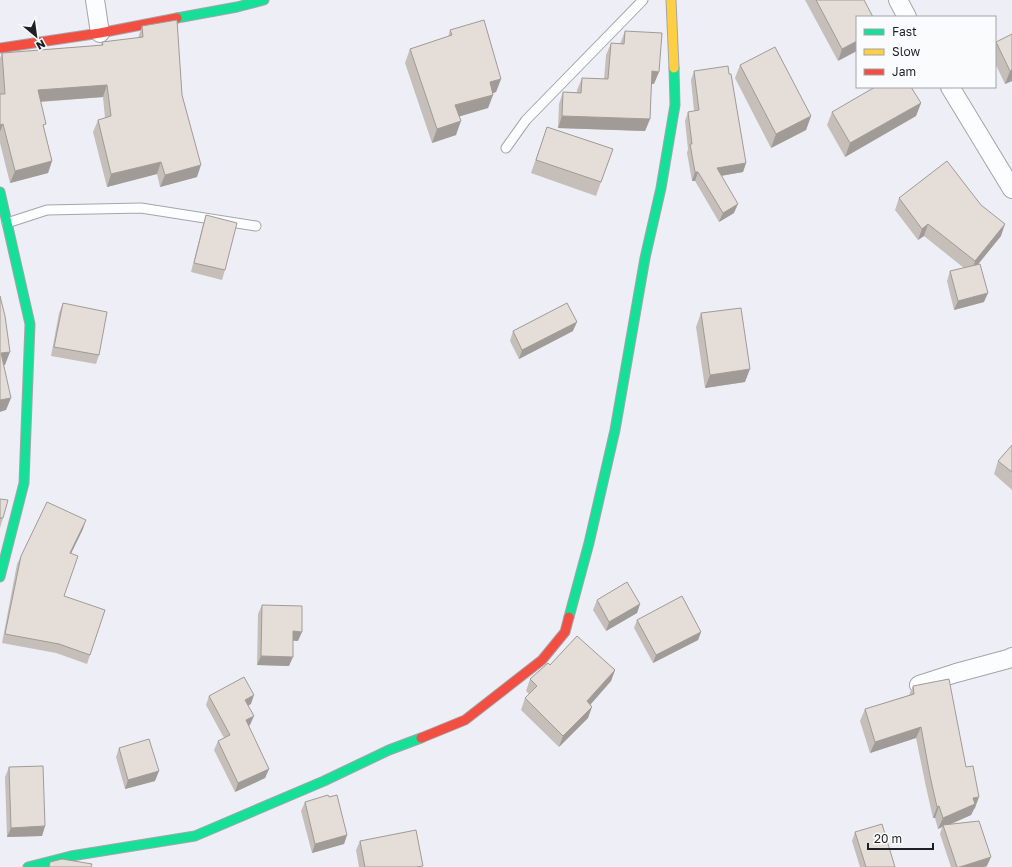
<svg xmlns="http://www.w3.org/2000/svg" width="1012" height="867" viewBox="0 0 1012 867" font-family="'Golos Text',sans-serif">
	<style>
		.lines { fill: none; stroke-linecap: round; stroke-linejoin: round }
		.lane-casing { stroke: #a4a5ab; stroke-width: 11 }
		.street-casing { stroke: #a4a5ab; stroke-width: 20 }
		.fast-casing { stroke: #a4a5ab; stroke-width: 11 }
		.slow-casing { stroke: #a4a5ab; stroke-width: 11 }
		.jam-casing { stroke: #a4a5ab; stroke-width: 11 }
		.lane { stroke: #fcfdfe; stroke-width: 9 }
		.street { stroke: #fcfdfe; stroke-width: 18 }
		.fast { stroke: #16e098; stroke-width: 9 }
		.slow { stroke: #ffcf43; stroke-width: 9 }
		.jam { stroke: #f24e42; stroke-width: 9 }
		.wall { fill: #c5beb9 }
		.shaded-wall { fill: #a09b96 }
		.building { fill: #e5ddd7; stroke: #a09b96 }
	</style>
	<rect width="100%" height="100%" fill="#eeeff6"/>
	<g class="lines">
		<defs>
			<g id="lane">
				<polyline points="506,148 526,120 643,0"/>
				<polyline points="7,223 47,210 141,208 256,226"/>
			</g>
			<g id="street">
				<polyline points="95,0 100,33"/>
				<polyline points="898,0 907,17"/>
				<polyline points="950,87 1012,189"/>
				<polyline points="919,685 956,673 1008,659 1012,657"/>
			</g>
			<g id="fast">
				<polyline points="177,18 237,7 264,0"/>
				<polyline points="0,192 30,324 24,483 0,577"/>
				<polyline points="569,617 589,543 615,430 645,258 661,188 675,105 674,68"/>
				<polyline points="28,867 71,856 195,836 324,781 389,750 421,738"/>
			</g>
			<polyline id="slow" points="671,0 674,68"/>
			<g id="jam">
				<polyline points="0,48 100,33 177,18"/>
				<polyline points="421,738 465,720 542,660 565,632 569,617"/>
			</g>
		</defs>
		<use href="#lane" class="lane-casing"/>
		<use href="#street" class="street-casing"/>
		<use href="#fast" class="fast-casing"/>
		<use href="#slow" class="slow-casing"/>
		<use href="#jam" class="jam-casing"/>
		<use href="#lane" class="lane"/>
		<use href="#street" class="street"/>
		<use href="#fast" class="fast"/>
		<use href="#slow" class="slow"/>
		<use href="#jam" class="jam"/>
	</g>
	<g class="wall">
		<polygon points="805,0 864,0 838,61"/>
		<polygon points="142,26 182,95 197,177 160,187 157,174 107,187 93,132 98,120 105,118 103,97 41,102 44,128 52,161 48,173 10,183 0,143 0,58 2,53 101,45 102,42 138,38"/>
		<polygon points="450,30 501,79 496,92 493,93 493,95 488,108 459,116 456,135 432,143 405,63 410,49 448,37"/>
		<polygon points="625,31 654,84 651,84 650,119 645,131 558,128 559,104 563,92 577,92 577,90 582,78 604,79 606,55 611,43 620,44"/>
		<polygon points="1012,34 1012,81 1005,84 995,63 995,46 996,42"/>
		<polygon points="740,65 811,116 806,130 771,148 735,78"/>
		<polygon points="694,71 729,74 746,163 743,172 721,176 734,213 719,222 695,181 692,181 687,153 688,149 685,121 688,112 694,111 691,80"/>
		<polygon points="921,103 916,116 845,157 827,125 832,112"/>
		<polygon points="547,127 613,149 596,196 531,173"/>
		<polygon points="899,198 981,206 1001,236 978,264 984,302 954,310 947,281 950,271 964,268 924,236 918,240 895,210"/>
		<polygon points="206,215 225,270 222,280 191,272 203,224"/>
		<polygon points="63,303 99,355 96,364 51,356 59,313"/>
		<polygon points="701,313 745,382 705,388 696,327"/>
		<polygon points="513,331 573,331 519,359 510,341"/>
		<polygon points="1012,445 1012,490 994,474 998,461"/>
		<polygon points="0,499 3,518 0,528"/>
		<polygon points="83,529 71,553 64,596 90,655 87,664 56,653 2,643 17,564 21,556"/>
		<polygon points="597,600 640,604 637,613 606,631 593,610"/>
		<polygon points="262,605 298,641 293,641 289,666 257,665 258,614"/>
		<polygon points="637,620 701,632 698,640 653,663 634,628"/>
		<polygon points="550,665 615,670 611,681 590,705 588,718 559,747 521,710 525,698 529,694 526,691 530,679"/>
		<polygon points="913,686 966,767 975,808 974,809 971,815 951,824 987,866 984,867 951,867 940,834 942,827 938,829 935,818 933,818 926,787 916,738 870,753 860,721 865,709 909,695"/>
		<polygon points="209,696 251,704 248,705 250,725 248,726 269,769 265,778 235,792 214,750 218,741 224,738 206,705"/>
		<polygon points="119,748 155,781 125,789 116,757"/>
		<polygon points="9,767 45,826 42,836 7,837 5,777"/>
		<polygon points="329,797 347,835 344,844 312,853 301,811 305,802"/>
		<polygon points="855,832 895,867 860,867 852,841"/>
		<polygon points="360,841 422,867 359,867 356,850"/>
	</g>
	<g class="shaded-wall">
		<polygon points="857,41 857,51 838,61 842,49"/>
		<polygon points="1012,70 1012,81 1005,84 1010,71"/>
		<polygon points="652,71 659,72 654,84 647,83"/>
		<polygon points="501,79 496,92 485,96 490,82"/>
		<polygon points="107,85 103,97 34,102 38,90"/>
		<polygon points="493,95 488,108 451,119 455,105"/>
		<polygon points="921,103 916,116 845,157 850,143"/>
		<polygon points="562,116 650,119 645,131 558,128"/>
		<polygon points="811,116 806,130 771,148 776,134"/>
		<polygon points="461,121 456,135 432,143 437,129"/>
		<polygon points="3,124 0,132 0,125"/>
		<polygon points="52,161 48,173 10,183 15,171"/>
		<polygon points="161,162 157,174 107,187 111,174"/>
		<polygon points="746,163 743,172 714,177 717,168"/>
		<polygon points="201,165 197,177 160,187 165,175"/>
		<polygon points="695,172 698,172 695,181 692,181"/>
		<polygon points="738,204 734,213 719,222 723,213"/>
		<polygon points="928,224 924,236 918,240 922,229"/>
		<polygon points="1005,224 1001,236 971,273 975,261"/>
		<polygon points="988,293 984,302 954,310 958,301"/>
		<polygon points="577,322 573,331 519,359 522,350"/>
		<polygon points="10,352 5,365 0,365 1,353"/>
		<polygon points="750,369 745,382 705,388 710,375"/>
		<polygon points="11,398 6,410 0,412 0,400"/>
		<polygon points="86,520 83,529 67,562 70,553"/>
		<polygon points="640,604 637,613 606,631 609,622"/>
		<polygon points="293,631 302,632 298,641 290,640"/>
		<polygon points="701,632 698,640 653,663 656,655"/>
		<polygon points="261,656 293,657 289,666 257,665"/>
		<polygon points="615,670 611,681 583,713 587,701"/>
		<polygon points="254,695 251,704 242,709 245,700"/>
		<polygon points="592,707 588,718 559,747 563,736"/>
		<polygon points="254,716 250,725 242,729 246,720"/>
		<polygon points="921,727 916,738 870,753 875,742"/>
		<polygon points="269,769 265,778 235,792 238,783"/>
		<polygon points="159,771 155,781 125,789 128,780"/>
		<polygon points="979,797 975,808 974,809 971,815 944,827 943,825 942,827 938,829 943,818 973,798"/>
		<polygon points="939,806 935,818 933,818 937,807"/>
		<polygon points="45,826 42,836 7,837 11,828"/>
		<polygon points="347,835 344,844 312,853 315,844"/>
		<polygon points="991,857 987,866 984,867 960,867"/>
	</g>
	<g class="building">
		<polygon points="816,0 864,0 873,17 857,17 857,41 842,49"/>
		<polygon points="177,20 182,95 201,165 165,175 161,162 111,174 98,120 111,116 107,85 38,90 46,124 43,125 52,161 15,171 3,124 0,125 0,94 5,94 2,53 103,45 102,42 143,37 142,26"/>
		<polygon points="484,20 501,79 490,82 493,95 455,105 461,121 437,129 410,49 452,35 450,30"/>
		<polygon points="625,31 662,33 659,72 652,71 650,119 562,116 563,92 581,93 582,78 608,79 611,43 624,44"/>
		<polygon points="1012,34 1012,70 1010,71 996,42"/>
		<polygon points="775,47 811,116 776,134 740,65"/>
		<polygon points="728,66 729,74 731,74 746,163 717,168 738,204 723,213 698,172 695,172 690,144 692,144 688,112 699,110 694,71"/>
		<polygon points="875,87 911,87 921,103 850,143 832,112"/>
		<polygon points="547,127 613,149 601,182 536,160"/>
		<polygon points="947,161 981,205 1005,224 975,261 928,224 922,229 899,198"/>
		<polygon points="206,215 237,223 225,270 194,263"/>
		<polygon points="980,264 988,293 958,301 950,271"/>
		<polygon points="0,296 5,316 10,352 1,353 11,398 0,400"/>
		<polygon points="63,303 107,312 99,355 54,347"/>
		<polygon points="567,303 577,322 522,350 513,331"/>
		<polygon points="741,308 750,369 710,375 701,313"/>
		<polygon points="1012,445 1012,472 998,461"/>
		<polygon points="0,499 8,500 3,518 0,518 0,519"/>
		<polygon points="47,502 86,520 70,553 78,556 64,596 105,610 90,655 59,644 5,634 21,556"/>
		<polygon points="627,582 640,604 609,622 597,600"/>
		<polygon points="682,596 701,632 656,655 637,620"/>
		<polygon points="262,605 302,606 302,632 293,631 293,657 261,656"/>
		<polygon points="577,636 615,670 587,701 592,707 563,736 525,698 537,686 530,679 548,663 550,665"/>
		<polygon points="244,677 254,695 245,700 254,716 246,720 269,769 238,783 218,741 230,735 209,696"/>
		<polygon points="949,679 966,767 973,766 979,797 973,798 975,804 943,818 939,806 937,807 930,776 921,727 875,742 865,709 914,694 913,686"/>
		<polygon points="149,739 159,771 128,780 119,748"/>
		<polygon points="43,766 45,826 11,828 9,767"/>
		<polygon points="328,795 329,797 337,795 347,835 315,844 305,802"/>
		<polygon points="979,821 991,857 960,867 957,867 943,825"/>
		<polygon points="882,824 895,867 866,867 855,832"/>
		<polygon points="416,830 423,866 416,867 365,867 360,841"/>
		<polygon points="62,859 92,864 91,867 49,867 50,862"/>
	</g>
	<rect x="856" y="16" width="140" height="72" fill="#fafbfd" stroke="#a2a3a7"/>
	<rect x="864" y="29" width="20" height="6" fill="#16e098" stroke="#a2a3a7"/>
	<text x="892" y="36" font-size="12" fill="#1f2025">Fast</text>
	<rect x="864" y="49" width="20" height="6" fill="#ffcf43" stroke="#a2a3a7"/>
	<text x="892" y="56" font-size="12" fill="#1f2025">Slow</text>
	<rect x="864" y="69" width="20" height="6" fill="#f24e42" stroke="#a2a3a7"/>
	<text x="892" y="76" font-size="12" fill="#1f2025">Jam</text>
	<g transform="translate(36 36) rotate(151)" stroke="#fafbfd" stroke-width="3" paint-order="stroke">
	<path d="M0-3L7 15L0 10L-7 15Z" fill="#1f2025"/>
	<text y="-6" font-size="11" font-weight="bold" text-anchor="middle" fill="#1f2025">N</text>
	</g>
	<path d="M868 843v6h65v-6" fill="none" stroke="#1f2025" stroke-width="2"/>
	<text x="874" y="843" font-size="12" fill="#1f2025" stroke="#fafbfd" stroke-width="3" paint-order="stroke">20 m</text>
</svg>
